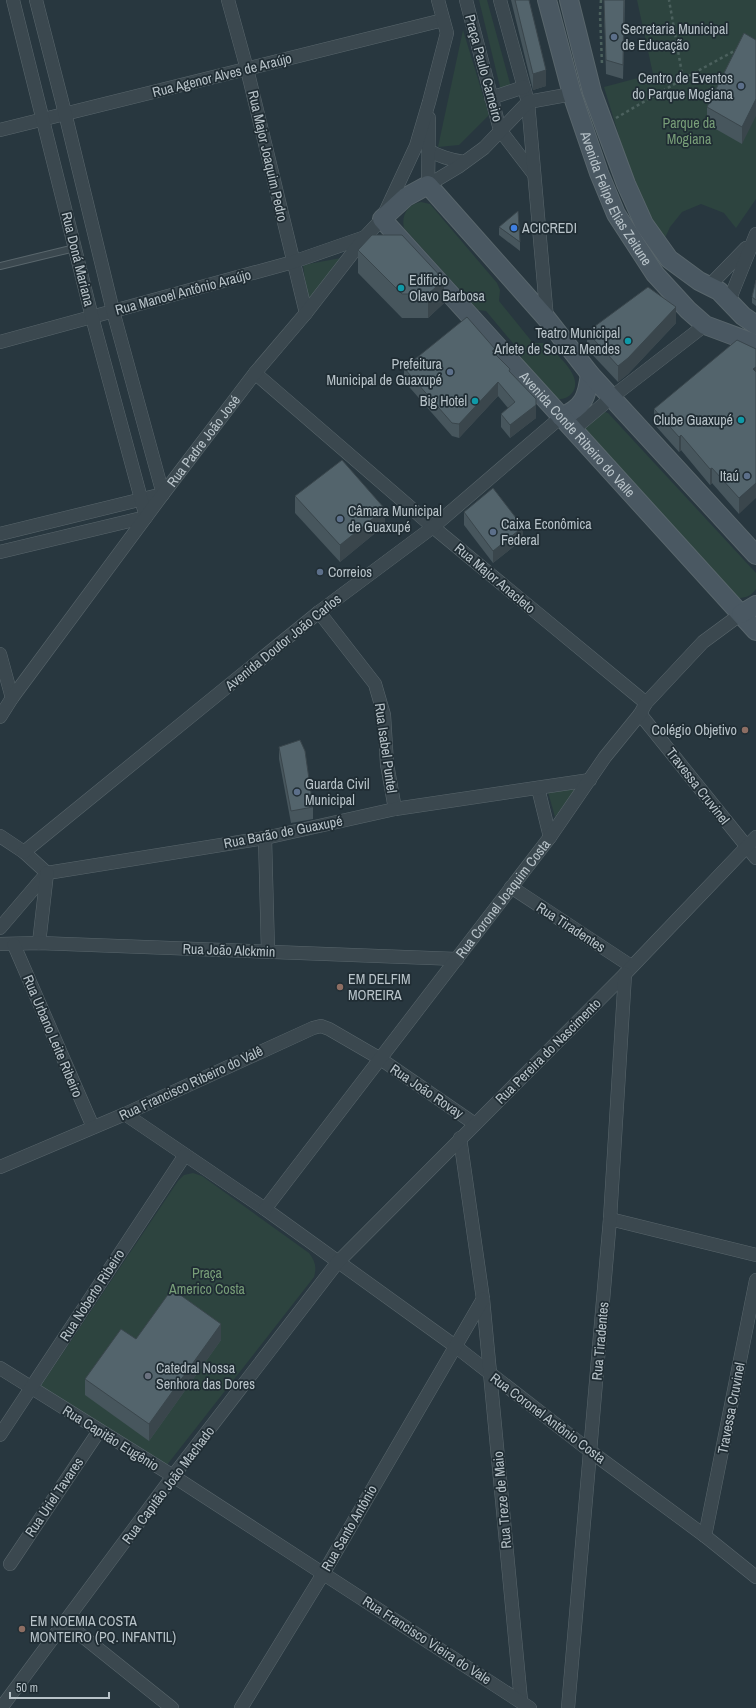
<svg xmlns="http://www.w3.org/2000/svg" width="756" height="1708" viewBox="0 0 756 1708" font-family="'Archivo Narrow',sans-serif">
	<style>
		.green { fill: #2d443f }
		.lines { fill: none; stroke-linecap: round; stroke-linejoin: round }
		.service-casing { stroke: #59666c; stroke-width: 8 }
		.minor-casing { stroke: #59666c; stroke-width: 14 }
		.secondary-casing { stroke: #59666c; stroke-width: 20 }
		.path { stroke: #4c615e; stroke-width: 2.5; stroke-dasharray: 3 3; stroke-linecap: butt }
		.service { stroke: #3b484f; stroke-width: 6 }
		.minor { stroke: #3b484f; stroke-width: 13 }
		.secondary { stroke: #4a5862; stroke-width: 18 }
		.wall { fill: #47565d }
		.shaded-wall { fill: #3a464c }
		.building { fill: #53646c; stroke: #3a464c }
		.service-dot { fill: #5c6f8a; stroke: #202d34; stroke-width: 1.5 }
		.shop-dot { fill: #3f7fe0; stroke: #202d34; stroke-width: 1.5 }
		.culture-dot { fill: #0f9aa8; stroke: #202d34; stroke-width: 1.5 }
		.education-dot { fill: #8d6e63; stroke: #202d34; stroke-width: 1.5 }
		.worship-dot { fill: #6b7280; stroke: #202d34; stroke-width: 1.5 }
		.labels { text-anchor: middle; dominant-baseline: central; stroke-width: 3.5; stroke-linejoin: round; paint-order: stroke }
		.poi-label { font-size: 14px; fill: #b8c3c9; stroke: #202d34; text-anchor: start }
		.street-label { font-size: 14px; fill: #b8c3c9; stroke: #202d34 }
		.park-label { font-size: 14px; fill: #789e78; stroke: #202d34 }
	</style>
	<rect width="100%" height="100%" fill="#28373f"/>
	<g class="green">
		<polygon points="479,0 487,0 511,87 501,91"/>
		<polygon points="637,0 756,0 756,199 736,228 724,213 701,204 682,212 670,227 665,238 655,224 633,182 604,87 653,74"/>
		<polygon points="463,30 489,115 459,145 438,147"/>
		<path d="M421,202l9,2 67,79 3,7 -1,11 34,42h12c11,11 40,34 27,50 -4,5 -10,7 -16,6l-35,-39 1,-6 -36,-43 -8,-1 -74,-82c-3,-13 4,-24 17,-26z"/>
		<polygon points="341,258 308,301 303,265"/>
		<path d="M602,411l6,2 148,160v16c-5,7 -10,9 -19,9l-154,-170z"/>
		<polygon points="576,789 555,817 548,792"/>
		<path d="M193,1173l9,3 107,77c6,8 8,14 5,24l-151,193 -123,-83 138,-206 6,-6z"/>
	</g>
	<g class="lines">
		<defs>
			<polyline id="service" points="0,266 75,248"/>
			<g id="minor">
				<polyline points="228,0 247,69 306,313"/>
				<polyline points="466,0 500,130 533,173"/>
				<polyline points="500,0 528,102 547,319"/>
				<polyline points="491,98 524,87"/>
				<polyline points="0,130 443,20"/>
				<path d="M428,150c12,7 23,10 36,12"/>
				<polyline points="428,185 458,167 484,148 528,102 572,94"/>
				<polyline points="428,185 429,118"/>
				<polyline points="710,285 746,248"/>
				<polyline points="729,301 756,234"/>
				<polyline points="0,342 293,262 365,237"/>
				<polyline points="255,373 433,527 646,703"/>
				<polyline points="573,430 612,397 705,325"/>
				<polyline points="0,534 163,494 113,311 65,113 36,0"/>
				<polyline points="0,552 146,517 92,317 13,0"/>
				<polyline points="319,612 375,684 384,715 387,764 395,809"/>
				<polyline points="0,654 12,698"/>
				<polyline points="640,714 756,858"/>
				<path id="s1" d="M0,717l12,-19 151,-204 92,-121 51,-60 59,-76 17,-18 34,-73 13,-44 18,-69 -9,-33"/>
				<polyline points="538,788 550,837"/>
				<polyline points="0,836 24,852 47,873"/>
				<polyline points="265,838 268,951"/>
				<polyline points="24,852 319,612 433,527 561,417"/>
				<polyline points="47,873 265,838 395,809 590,780"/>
				<polyline points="511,887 631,966"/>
				<polyline points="0,928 47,873"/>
				<polyline points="39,943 47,873"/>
				<polyline points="0,944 39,943 457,959"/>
				<polyline points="14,945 93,1127"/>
				<polyline points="125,1114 265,1209 455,1346 590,1451 705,1536 756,1577"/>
				<polyline points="460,1138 483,1299 521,1701"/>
				<polyline points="0,1167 125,1114 313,1028 321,1026 329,1029 379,1058 475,1124"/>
				<path id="s2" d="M265,1209l285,-372 55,-80 35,-43 6,-11 57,-61 38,-28"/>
				<polyline points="610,1219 756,1255"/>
				<polyline points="0,1368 173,1476 530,1708"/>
				<polyline points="0,1435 185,1155"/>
				<polyline points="705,1536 756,1280"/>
				<polyline points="10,1564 99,1431"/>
				<polyline points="66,1623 172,1708"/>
				<polyline points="1,1708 173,1476 337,1263 625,974 756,837"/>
				<polyline points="241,1708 323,1574 483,1299"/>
				<polyline points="568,1708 610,1219 625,974"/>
			</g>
			<g id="secondary">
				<path id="s3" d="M547,0l25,94 27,79 17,41 39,60 33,36 17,15 51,19"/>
				<polyline points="569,0 592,92 626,184 644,224 669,259 699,281 719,291 743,316 756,325"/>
				<path d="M561,417c23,-10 26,-20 29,-43"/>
				<path id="s4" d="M756,555l-166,-181 -43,-55 -119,-134 -22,12 -24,22 374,412"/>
				<polyline points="741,614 756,605"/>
			</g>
		</defs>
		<use href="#service" class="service-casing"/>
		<use href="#minor" class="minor-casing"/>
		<use href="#secondary" class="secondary-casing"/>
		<g class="path">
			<polyline points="601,0 600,14 602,64"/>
			<polyline points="683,79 738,49"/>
			<polyline points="616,118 683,79 669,0"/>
		</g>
		<use href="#service" class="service"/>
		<use href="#minor" class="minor"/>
		<use href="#secondary" class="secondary"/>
	</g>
	<g class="wall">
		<polygon points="511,0 529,0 546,86 533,90"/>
		<polygon points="604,0 625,0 623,79 606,74"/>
		<polygon points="756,40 742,144 707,124 707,107"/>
		<polygon points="499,227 520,242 520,251 499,235"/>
		<polygon points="358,250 444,303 428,318 402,318 358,273"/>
		<polygon points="756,280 756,306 752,303 752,297"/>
		<polygon points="676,323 628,374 618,382 587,349 587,332"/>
		<polygon points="756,349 739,514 712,483 710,485 681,450 679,452 654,424 654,409"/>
		<polygon points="495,354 510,373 536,413 536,418 510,438 501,427 501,414 508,408 498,396 459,438 452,436 404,381 404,368"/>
		<polygon points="295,496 385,525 340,562 295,513"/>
		<polygon points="464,512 523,539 493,563 464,525"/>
		<polygon points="279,747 313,807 313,819 291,823 279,759"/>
		<polygon points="136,1339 221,1340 149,1441 85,1395 85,1379"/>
	</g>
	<g class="shaded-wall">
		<polygon points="546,70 546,86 533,90 533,74"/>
		<polygon points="756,99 756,116 742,144 742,127"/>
		<polygon points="444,280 444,303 428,318 428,294"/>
		<polygon points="676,307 676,323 628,374 618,382 618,366"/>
		<polygon points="495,349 495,362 492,351"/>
		<polygon points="756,367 756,382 753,369"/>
		<polygon points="498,382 498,396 459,438 459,424"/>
		<polygon points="536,399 536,418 510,438 510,425"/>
		<polygon points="681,435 681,450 679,452 679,437"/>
		<polygon points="712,468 712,483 710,485 710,469"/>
		<polygon points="756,483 756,498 739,514 739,498"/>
		<polygon points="385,509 385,525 340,562 340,545"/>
		<polygon points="523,527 523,539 493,563 493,551"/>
		<polygon points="221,1324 221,1340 149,1441 149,1424"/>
	</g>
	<g class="building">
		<polygon points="515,0 529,0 546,70 533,74"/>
		<polygon points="604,0 624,0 623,65 606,60"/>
		<polygon points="744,33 756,40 756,99 742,127 707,107"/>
		<polygon points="518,211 520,242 499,227"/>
		<polygon points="372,235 402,235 444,280 428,294 402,294 358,250"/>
		<polygon points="756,280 756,300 752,297"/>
		<polygon points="648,287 676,307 628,358 618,366 587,332"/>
		<polygon points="467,317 495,349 492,351 510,369 509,371 536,399 536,405 510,425 501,414 515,402 498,382 459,424 452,423 404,368"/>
		<polygon points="737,340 756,349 756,367 753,369 756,372 756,483 739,498 712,468 710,469 681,435 679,437 654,409"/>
		<polygon points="342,460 385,509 340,545 295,496"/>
		<polygon points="493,488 523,527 493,551 464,512"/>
		<polygon points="300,740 305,751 313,807 291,811 279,747"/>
		<polygon points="172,1289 221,1324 149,1424 85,1379 121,1329 136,1339"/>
	</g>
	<g class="service-dot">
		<circle cx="614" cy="37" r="4"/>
		<circle cx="741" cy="86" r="4"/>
		<circle cx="450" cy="372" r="4"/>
		<circle cx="747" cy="476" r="4"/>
		<circle cx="340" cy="519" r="4"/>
		<circle cx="493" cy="532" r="4"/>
		<circle cx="320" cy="572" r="4"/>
		<circle cx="297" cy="792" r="4"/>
	</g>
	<circle class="shop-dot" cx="514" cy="228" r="4"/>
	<g class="culture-dot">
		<circle cx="401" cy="288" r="4"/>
		<circle cx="628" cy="341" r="4"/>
		<circle cx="475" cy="401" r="4"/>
		<circle cx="741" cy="420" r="4"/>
	</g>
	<g class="education-dot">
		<circle cx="745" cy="730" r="4"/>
		<circle cx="340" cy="987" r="4"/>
		<circle cx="22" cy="1629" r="4"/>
	</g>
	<circle class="worship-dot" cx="148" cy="1376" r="4"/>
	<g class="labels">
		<g class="poi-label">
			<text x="622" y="29">Secretaria Municipal<tspan x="622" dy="16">de Educação</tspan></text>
			<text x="733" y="78" text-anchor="end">Centro de Eventos<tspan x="733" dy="16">do Parque Mogiana</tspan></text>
			<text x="522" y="228">ACICREDI</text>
			<text x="409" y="280">Edificio<tspan x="409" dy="16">Olavo Barbosa</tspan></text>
			<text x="620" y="333" text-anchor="end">Teatro Municipal<tspan x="620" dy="16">Arlete de Souza Mendes</tspan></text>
			<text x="442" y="364" text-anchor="end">Prefeitura<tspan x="442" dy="16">Municipal de Guaxupé</tspan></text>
			<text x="467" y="401" text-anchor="end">Big Hotel</text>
			<text x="733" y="420" text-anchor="end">Clube Guaxupé</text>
			<text x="739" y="476" text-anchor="end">Itaú</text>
			<text x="348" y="511">Câmara Municipal<tspan x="348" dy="16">de Guaxupé</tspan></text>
			<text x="501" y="524">Caixa Econômica<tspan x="501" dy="16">Federal</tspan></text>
			<text x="328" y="572">Correios</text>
			<text x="737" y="730" text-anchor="end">Colégio Objetivo</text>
			<text x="305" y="784">Guarda Civil<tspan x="305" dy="16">Municipal</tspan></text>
			<text x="348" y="979">EM DELFIM<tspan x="348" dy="16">MOREIRA</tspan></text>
			<text x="156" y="1368">Catedral Nossa<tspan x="156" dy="16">Senhora das Dores</tspan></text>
			<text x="30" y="1621">EM NOEMIA COSTA<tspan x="30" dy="16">MONTEIRO (PQ. INFANTIL)</tspan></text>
		</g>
		<g class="street-label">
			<text transform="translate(484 68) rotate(75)">Praça Paulo Carneiro</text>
			<text transform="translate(222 75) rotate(-14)">Rua Agenor Alves de Araújo</text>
			<text transform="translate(268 156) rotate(77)">Rua Major Joaquim Pedro</text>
			<text stroke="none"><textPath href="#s3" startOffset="211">Avenida Felipe Elias Zeitune</textPath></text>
			<text transform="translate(78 259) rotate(76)">Rua Doná Mariana</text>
			<text transform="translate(183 292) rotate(-15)">Rua Manoel Antônio Araújo</text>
			<text stroke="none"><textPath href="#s4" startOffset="843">Avenida Conde Ribeiro do Valle</textPath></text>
			<text stroke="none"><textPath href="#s1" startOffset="343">Rua Padre João José</textPath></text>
			<text transform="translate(495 578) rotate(40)">Rua Major Anacleto</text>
			<text transform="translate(283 642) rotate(-39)">Avenida Doutor João Carlos</text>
			<text transform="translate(386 748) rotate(82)">Rua Isabel Puntel</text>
			<text transform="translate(698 786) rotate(52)">Travessa Cruvinel</text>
			<text transform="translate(283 832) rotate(-11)">Rua Barão de Guaxupé</text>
			<text stroke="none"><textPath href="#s2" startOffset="391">Rua Coronel Joaquim Costa</textPath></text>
			<text transform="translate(571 927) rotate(33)">Rua Tiradentes</text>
			<text transform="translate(229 950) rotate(2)">Rua João Alckmin</text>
			<text transform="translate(53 1036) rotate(67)">Rua Urbano Leite Ribeiro</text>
			<text transform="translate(548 1051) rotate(-45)">Rua Pereira do Nascimento</text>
			<text transform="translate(191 1083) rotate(-25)">Rua Francisco Ribeiro do Valê</text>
			<text transform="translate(427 1091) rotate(34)">Rua João Rovay</text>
			<text transform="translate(92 1295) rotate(-57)">Rua Noberto Ribeiro</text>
			<text transform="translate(600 1341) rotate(-85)">Rua Tiradentes</text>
			<text transform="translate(731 1408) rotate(-79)">Travessa Cruvinel</text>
			<text transform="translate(548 1418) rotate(37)">Rua Coronel Antônio Costa</text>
			<text transform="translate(111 1438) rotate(32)">Rua Capitão Eugênio</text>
			<text transform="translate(168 1485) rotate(-53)">Rua Capitão João Machado</text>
			<text transform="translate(54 1497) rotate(-56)">Rua Uriel Tavares</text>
			<text transform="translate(502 1500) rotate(-95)">Rua Treze de Maio</text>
			<text transform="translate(349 1528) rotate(-60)">Rua Santo Antônio</text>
			<text transform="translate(427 1640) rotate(33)">Rua Francisco Vieira do Vale</text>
		</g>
		<g class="park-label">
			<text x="689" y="123">Parque da<tspan x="689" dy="16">Mogiana</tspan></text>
			<text x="207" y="1273">Praça<tspan x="207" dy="16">Americo Costa</tspan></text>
		</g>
	</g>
	<path d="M10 1692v6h99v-6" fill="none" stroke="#b8c3c9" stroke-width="2"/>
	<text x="16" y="1692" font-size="12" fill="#b8c3c9" stroke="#202d34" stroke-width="3" paint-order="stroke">50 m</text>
</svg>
